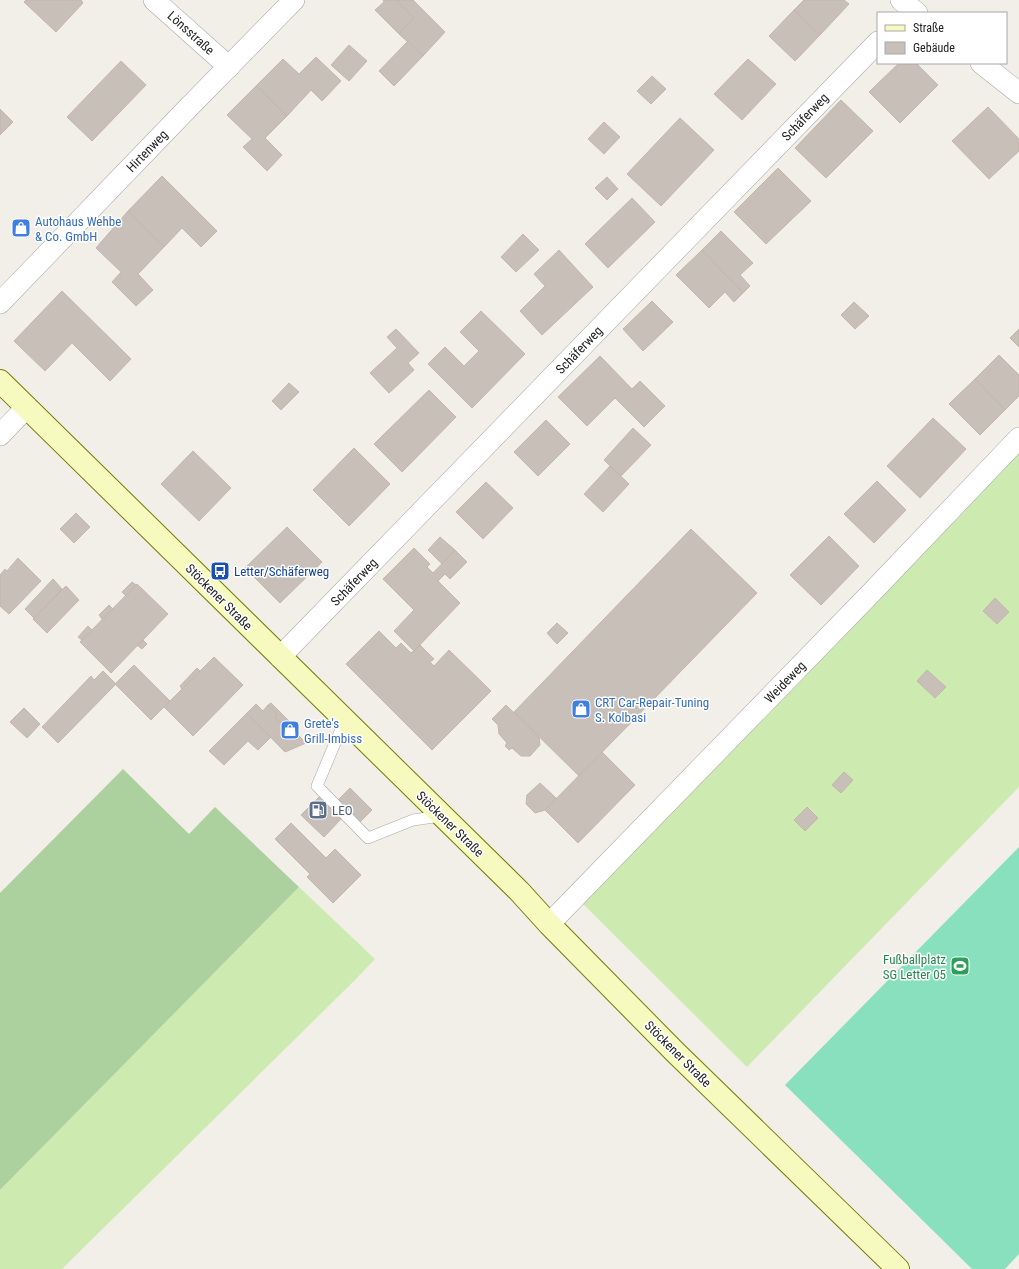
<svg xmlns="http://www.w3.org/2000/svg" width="1019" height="1269" viewBox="0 0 1019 1269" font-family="'Roboto Condensed',sans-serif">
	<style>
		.grass { fill: #cdebb0 }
		.forest { fill: #add19e }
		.pitch { fill: #88e0be }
		.building { fill: #c7bfb8; stroke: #c4b6ab }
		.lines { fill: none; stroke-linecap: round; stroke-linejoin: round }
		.service-casing { stroke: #a9a9a9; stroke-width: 12 }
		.minor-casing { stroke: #a9a9a9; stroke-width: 22 }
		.secondary-casing { stroke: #707d05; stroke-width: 24 }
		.service { stroke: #fff; stroke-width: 11 }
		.minor { stroke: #fff; stroke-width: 21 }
		.secondary { stroke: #f7fabf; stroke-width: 22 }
		.labels { text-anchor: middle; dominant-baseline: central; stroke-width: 3; stroke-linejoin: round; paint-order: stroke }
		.street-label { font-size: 13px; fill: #222; stroke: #fff }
		.shop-label { font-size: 13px; fill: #366cbe; stroke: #fff; text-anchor: start }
		.transit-label { font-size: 13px; fill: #164399; stroke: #fff; text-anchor: start }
		.service-label { font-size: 13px; fill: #4e5e75; stroke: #fff; text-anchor: start }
		.leisure-label { font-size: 13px; fill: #27864d; stroke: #fff; text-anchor: end }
	</style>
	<rect width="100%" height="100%" fill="#f2efe9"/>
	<g class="grass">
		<polygon points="1019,452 1019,787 747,1067 582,903"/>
		<polygon points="299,887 375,959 355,980 62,1269 0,1269 0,1190"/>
	</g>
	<polygon class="forest" points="123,769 189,834 215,807 299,887 0,1190 0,893"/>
	<polygon class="pitch" points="1019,847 1019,1254 1005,1269 972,1269 785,1085"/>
	<g class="building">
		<polygon points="26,0 81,0 83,3 56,32 24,2"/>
		<polygon points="383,0 398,0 397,1 414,18 399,34 375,10 384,2"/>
		<polygon points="398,0 413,0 445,32 423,56 399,34 414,18 397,1"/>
		<polygon points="804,0 844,0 849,4 820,35 794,10"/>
		<polygon points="794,10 820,35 795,61 769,36"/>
		<polygon points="408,41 423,56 394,86 379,71"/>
		<polygon points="349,45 367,61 349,81 331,65"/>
		<polygon points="316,57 341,81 322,101 311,90 287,116 256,86 283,59 299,74"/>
		<polygon points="748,59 776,84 742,120 714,94"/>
		<polygon points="121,61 146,85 92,141 67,117"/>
		<polygon points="899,63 916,63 938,85 900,123 869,92"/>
		<polygon points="652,76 666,89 651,104 637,91"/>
		<polygon points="256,86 287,116 265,138 282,155 267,171 243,147 252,139 227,115"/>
		<polygon points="841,100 873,131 826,178 795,148"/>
		<polygon points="988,107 1019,139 1019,151 989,179 952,141"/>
		<polygon points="0,109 13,122 0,135"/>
		<polygon points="680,118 714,150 661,206 627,174"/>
		<polygon points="604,122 620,137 604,154 588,139"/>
		<polygon points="778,168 811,201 766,244 734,212"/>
		<polygon points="162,176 217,231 201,247 182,228 164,247 128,211"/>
		<polygon points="607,177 618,189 607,200 595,188"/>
		<polygon points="632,198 655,222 608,268 585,244"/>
		<polygon points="128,211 164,247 138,274 153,290 136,306 112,282 121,272 96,248"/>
		<polygon points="721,231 753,263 740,275 750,286 743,293 702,250"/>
		<polygon points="523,234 539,250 516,272 501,257"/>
		<polygon points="559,250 593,287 542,335 520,311 545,286 534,274"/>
		<polygon points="702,250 743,293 734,302 725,292 709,308 676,275"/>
		<polygon points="62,291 131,359 110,381 72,343 45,371 14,341"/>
		<polygon points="652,301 673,322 643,351 623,329"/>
		<polygon points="854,302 869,316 855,329 841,315"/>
		<polygon points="481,311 525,354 472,408 428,364 445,347 464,366 479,351 460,332"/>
		<polygon points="396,329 419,353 408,363 414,370 389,393 370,373 397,348 387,337"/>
		<polygon points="1019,329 1019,347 1010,338"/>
		<polygon points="999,355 1019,375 1019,396 1005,410 975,379"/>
		<polygon points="600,356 632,389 640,381 665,406 644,427 615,398 587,426 558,397"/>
		<polygon points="975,379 1005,410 980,435 949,404"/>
		<polygon points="289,383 299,392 281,410 272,401"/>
		<polygon points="429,390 456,417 402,472 374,444"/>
		<polygon points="933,418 966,449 920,498 887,466"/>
		<polygon points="546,420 570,444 538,476 514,452"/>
		<polygon points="633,428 651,445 621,476 604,460"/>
		<polygon points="354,448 390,484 349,526 313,490"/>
		<polygon points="193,451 231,488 199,521 161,484"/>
		<polygon points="610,466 629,484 603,512 584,494"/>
		<polygon points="877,481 906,510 874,543 844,514"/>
		<polygon points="486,482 513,508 483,539 456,512"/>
		<polygon points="76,513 90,527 74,543 60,529"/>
		<polygon points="287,527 322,562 280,603 245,568"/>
		<polygon points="691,529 757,593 579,776 514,712"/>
		<polygon points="829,536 859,566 821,605 790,575"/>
		<polygon points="440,537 455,550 442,564 428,550"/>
		<polygon points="414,548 430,564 427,567 433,573 455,550 467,562 450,579 445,574 438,581 460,603 414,651 394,631 414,610 383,579"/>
		<polygon points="18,558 41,581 9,614 0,606 0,575 5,569 7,571"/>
		<polygon points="53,579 62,589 34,618 25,609"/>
		<polygon points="132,582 136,585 126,596 122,592"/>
		<polygon points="137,584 168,614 111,673 80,642"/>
		<polygon points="66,586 79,600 47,633 33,619"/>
		<polygon points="995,598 1009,612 997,624 983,611"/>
		<polygon points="109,605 113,609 102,619 99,615"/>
		<polygon points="557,623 568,633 557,644 547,633"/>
		<polygon points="88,626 92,630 82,640 78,637"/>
		<polygon points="379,631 396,648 401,643 411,653 420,645 434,659 430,662 434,666 449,650 491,691 432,750 346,664"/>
		<polygon points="143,640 147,644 142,649 137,645"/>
		<polygon points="214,657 243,685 193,736 164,707"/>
		<polygon points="134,665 170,701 151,720 115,684"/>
		<polygon points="197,668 200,671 182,689 180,686"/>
		<polygon points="927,670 946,687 935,698 917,681"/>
		<polygon points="103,671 116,684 58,743 42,727 91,676 94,680"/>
		<polygon points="271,703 294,726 291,728 288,725 286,728 275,717 277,714 268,705"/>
		<polygon points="256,704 263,711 268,705 277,714 275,717 286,728 288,725 306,743 285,752 247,713"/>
		<polygon points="506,705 539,737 540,745 530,756 521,756 512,748 509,750 505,746 507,743 499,734 498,725 492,719"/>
		<polygon points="24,708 40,724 27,738 10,722"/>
		<polygon points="247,713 271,737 258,750 248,741 224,765 209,751"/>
		<polygon points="602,752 635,785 578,843 545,810"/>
		<polygon points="844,772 853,780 841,793 832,785"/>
		<polygon points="540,783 556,798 545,810 535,813 526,804 527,795"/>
		<polygon points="350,788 372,810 353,829 342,818 324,837 301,815 320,796 331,807"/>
		<polygon points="807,807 818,818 805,831 794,820"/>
		<polygon points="291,823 326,858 335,849 361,875 333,903 307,877 310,874 275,839"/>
	</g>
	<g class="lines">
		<defs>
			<polyline id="service" points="345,721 335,743 317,786 368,838 413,820 441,816"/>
			<g id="minor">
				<polyline points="154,0 229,67"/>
				<polyline points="901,0 917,13"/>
				<polyline points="981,63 1019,93"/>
				<polyline points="0,303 187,109 294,0"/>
				<polyline points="0,435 27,407"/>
				<polyline points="280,657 878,42"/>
				<polyline points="549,924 873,591 1019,438"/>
			</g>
			<polyline id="secondary" points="0,381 519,891 549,924 675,1052 898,1269"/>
		</defs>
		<use href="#service" class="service-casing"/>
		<use href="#minor" class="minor-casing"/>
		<use href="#secondary" class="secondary-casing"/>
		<use href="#service" class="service"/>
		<use href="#minor" class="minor"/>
		<use href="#secondary" class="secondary"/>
	</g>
	<defs>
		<symbol id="shop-square" viewBox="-11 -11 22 22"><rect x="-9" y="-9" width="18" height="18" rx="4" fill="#3f7fe0" stroke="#fff"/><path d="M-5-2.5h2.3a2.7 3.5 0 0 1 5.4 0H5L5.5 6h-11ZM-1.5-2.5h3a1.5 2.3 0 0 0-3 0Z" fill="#fff"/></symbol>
		<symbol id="bus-square" viewBox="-11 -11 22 22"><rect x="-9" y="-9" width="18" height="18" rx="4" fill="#1a4fb4" stroke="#fff"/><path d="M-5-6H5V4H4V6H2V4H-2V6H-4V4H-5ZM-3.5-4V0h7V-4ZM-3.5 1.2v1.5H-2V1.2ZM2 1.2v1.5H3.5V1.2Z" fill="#fff"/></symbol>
		<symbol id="fuel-square" viewBox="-11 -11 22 22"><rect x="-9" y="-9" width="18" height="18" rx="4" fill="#5c6f8a" stroke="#fff"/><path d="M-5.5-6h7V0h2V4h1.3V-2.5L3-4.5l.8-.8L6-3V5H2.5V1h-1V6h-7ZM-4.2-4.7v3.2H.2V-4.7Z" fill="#fff"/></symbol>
		<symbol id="stadium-square" viewBox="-11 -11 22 22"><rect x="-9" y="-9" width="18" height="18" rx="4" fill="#2e9e5b" stroke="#fff"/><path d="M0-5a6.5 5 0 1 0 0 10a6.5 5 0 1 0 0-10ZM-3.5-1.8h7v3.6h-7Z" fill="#fff"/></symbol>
	</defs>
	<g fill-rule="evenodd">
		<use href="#shop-square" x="10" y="217" width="22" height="22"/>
		<use href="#bus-square" x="209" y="560" width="22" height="22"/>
		<use href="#shop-square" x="570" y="698" width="22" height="22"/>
		<use href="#shop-square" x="279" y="719" width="22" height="22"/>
		<use href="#fuel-square" x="307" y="799" width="22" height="22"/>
		<use href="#stadium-square" x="949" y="955" width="22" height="22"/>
	</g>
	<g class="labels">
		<g class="street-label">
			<text transform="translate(191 33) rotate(42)">Lönsstraße</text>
			<text transform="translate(805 117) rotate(-46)">Schäferweg</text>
			<text transform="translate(147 151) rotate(-46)">Hirtenweg</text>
			<text transform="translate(579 350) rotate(-46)">Schäferweg</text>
			<text transform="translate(354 582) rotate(-46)">Schäferweg</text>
			<text transform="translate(219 597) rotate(45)">Stöckener Straße</text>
			<text transform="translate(785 682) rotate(-46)">Weideweg</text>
			<text transform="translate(450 824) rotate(44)">Stöckener Straße</text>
			<text transform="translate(678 1054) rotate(45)">Stöckener Straße</text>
		</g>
		<g class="shop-label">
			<text x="35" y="221">Autohaus Wehbe<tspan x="35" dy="15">&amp; Co. GmbH</tspan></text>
			<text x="595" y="702">CRT Car-Repair-Tuning<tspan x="595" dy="15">S. Kolbasi</tspan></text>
			<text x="304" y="723">Grete's<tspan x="304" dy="15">Grill-Imbiss</tspan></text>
		</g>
		<g class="transit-label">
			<text x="234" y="571">Letter/Schäferweg</text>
		</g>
		<g class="service-label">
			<text x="332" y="810">LEO</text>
		</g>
		<g class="leisure-label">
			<text x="946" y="959">Fußballplatz<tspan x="946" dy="15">SG Letter 05</tspan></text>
		</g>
	</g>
	<rect x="877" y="12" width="130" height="52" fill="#ffffff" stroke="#a7a7a7"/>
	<rect x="885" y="25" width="20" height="6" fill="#f7fabf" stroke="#a7a7a7"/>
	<text x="913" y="32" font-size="12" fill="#222222">Straße</text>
	<rect x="885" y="42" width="20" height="12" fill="#c7bfb8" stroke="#a7a7a7"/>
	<text x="913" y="52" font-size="12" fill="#222222">Gebäude</text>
</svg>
